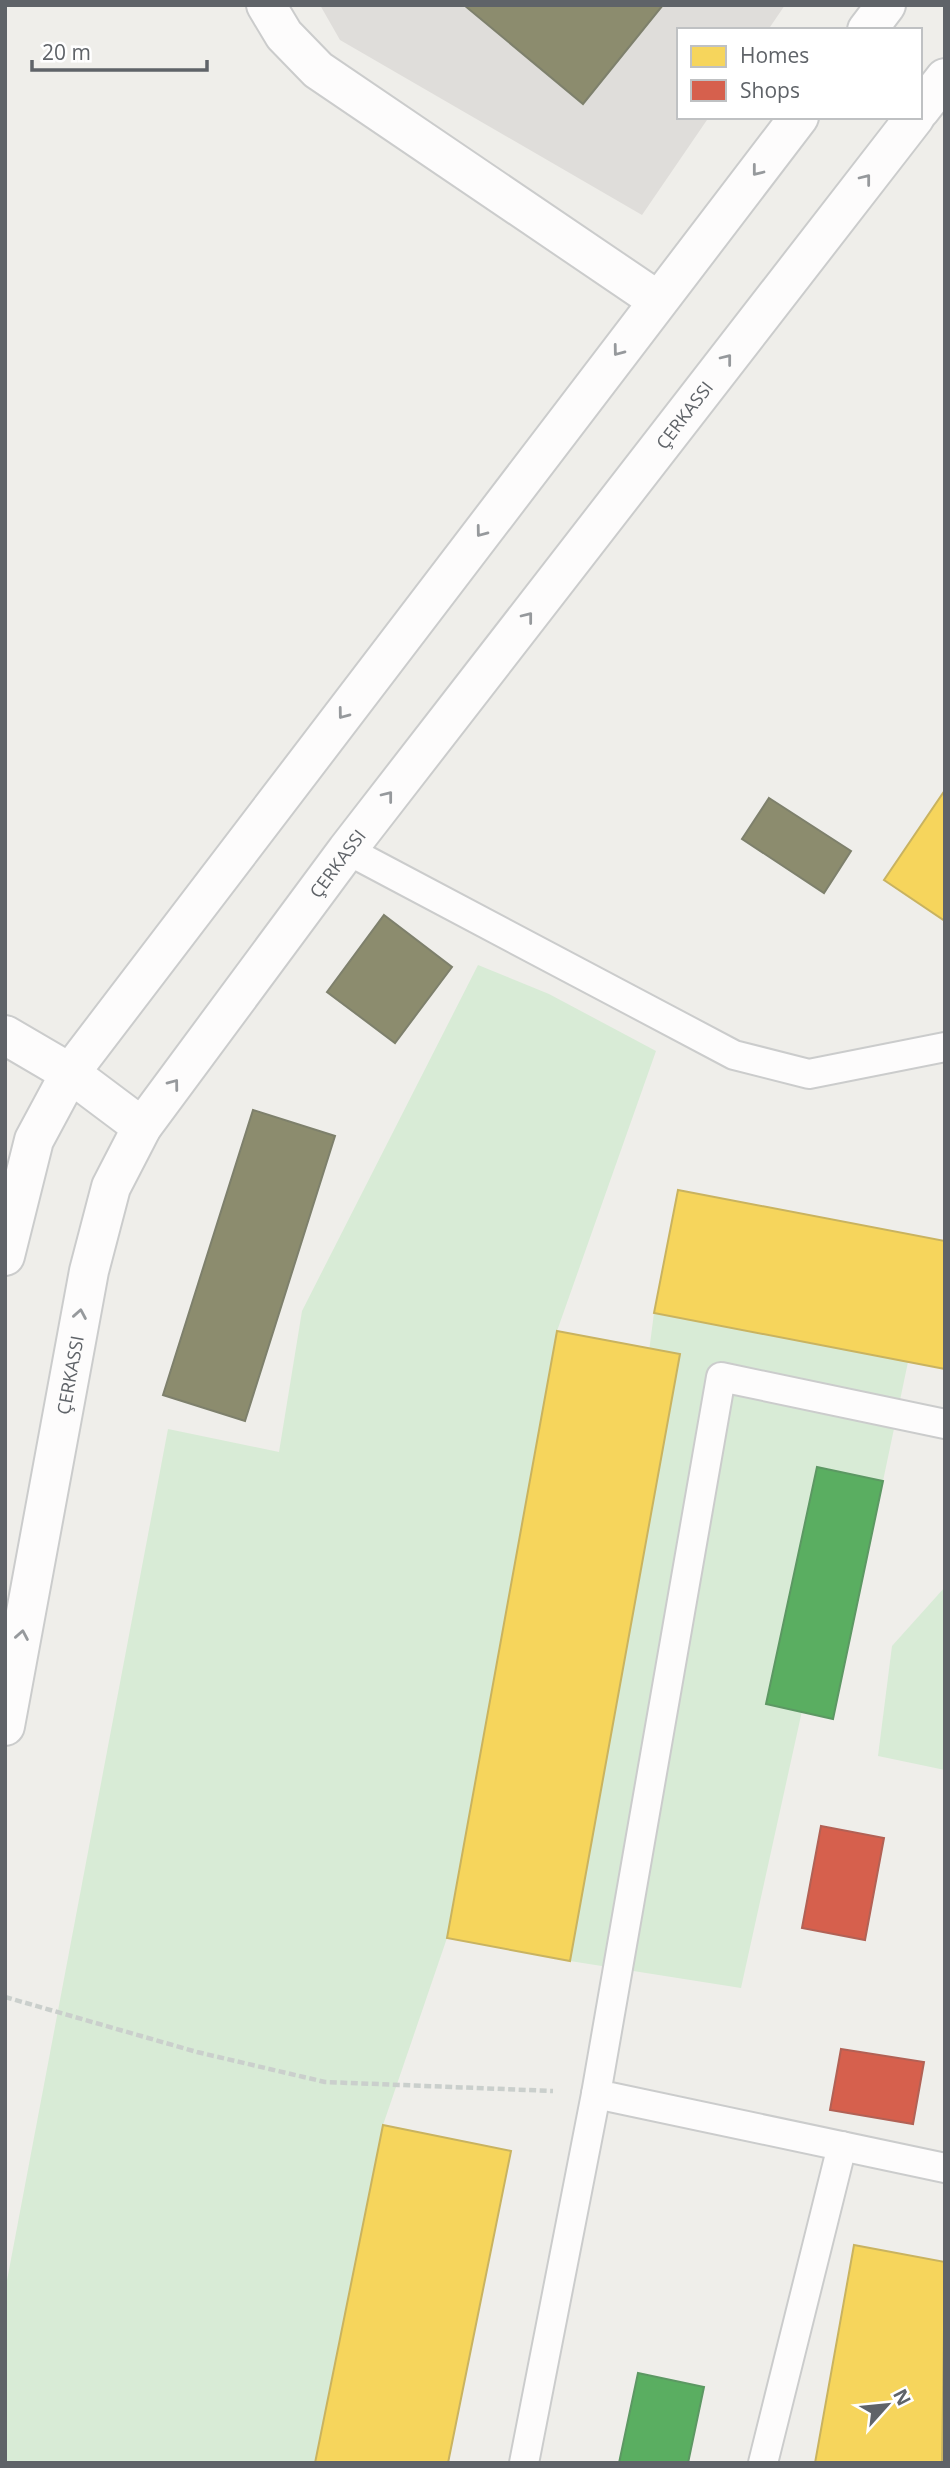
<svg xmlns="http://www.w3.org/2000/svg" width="950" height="2468" viewBox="0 0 950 2468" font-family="'Open Sans',sans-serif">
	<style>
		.industrial { fill: #dfddda }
		.green { fill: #d8ebd6 }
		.homes { fill: #f6d55c; stroke: #c9b360; stroke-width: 2 }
		.shops { fill: #d6604d; stroke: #b26155; stroke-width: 2 }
		.public { fill: #5aae61; stroke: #5c9863; stroke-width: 2 }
		.industry { fill: #8c8c6e; stroke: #7e806c; stroke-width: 2 }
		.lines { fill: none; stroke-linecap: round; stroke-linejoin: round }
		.service-casing { stroke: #cbcccc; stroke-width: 32 }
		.minor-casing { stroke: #cbcccc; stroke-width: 42 }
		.tertiary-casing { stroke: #cbcccc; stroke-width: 42 }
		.path { stroke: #cacfcc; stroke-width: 4.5; stroke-dasharray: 7 3.5; stroke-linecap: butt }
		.service { stroke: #fdfcfc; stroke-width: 28 }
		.minor { stroke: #fdfcfc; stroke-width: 38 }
		.tertiary { stroke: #fdfcfc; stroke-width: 38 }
		.oneway { stroke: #96999c }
		.labels { text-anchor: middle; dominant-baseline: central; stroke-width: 7; stroke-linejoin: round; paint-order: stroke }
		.street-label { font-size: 18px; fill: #5f6368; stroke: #fff }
	</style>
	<rect width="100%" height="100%" fill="#efeeea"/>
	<polygon class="industrial" points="320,5 785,5 768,30 679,30 679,117 709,117 642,215 340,40"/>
	<g class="green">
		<polygon points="478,965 549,994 656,1051 557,1331 447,1938 383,2125 315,2463 5,2463 5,2291 168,1429 279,1452 302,1311"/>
		<polygon points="654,1313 908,1362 883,1481 817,1467 767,1704 802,1711 741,1988 570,1961"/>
		<polygon points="945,1587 945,1770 878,1756 892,1646"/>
	</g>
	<g class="homes">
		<polygon points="945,790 945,921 884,880"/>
		<polygon points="678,1190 945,1241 945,1369 654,1313"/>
		<polygon points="557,1331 680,1354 570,1961 447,1938"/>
		<polygon points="383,2125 511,2151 470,2354 448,2463 315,2463"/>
		<polygon points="854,2245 945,2262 942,2463 815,2463"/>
	</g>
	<g class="shops">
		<polygon points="821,1826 884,1838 865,1940 802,1928"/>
		<polygon points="841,2049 924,2062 913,2124 830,2110"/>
	</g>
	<g class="public">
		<polygon points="817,1467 883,1481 833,1719 766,1704"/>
		<polygon points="638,2373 704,2387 688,2463 619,2463"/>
	</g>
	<g class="industry">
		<polygon points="464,5 663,5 583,104"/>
		<polygon points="769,798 851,851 824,893 742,839"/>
		<polygon points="384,915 452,967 395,1043 327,992"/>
		<polygon points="253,1110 335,1136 245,1421 163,1395"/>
	</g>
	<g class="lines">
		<defs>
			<g id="service">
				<polyline points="347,850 734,1055 809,1074 945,1047"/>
				<polyline points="945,1424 721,1377 596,2094 945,2168"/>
				<polyline points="524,2463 596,2094"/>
				<polyline points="763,2463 842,2146"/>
			</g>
			<g id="minor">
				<polyline points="266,5 284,35 318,70 657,300"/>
				<polyline points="5,1035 70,1073 142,1127"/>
			</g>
			<g id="tertiary">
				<polyline points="867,30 886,5"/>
				<polyline points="920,110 945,78"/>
				<polyline points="5,1256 34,1140 70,1073 799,117"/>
				<path id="s1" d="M5,1726l84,-455 22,-84 31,-60 205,-277 568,-733"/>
			</g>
		</defs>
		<use href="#service" class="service-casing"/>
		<use href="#minor" class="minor-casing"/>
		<use href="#tertiary" class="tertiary-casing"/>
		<polyline class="path" points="5,1997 197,2052 325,2082 553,2091"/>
		<use href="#service" class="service"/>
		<use href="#minor" class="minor"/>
		<use href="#tertiary" class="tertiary"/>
	</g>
	<defs><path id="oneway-chevron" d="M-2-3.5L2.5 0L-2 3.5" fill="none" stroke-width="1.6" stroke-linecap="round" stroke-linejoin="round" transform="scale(1.75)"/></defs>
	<g class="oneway">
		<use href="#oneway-chevron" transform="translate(757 171) rotate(128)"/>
		<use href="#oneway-chevron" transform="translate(866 179) rotate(-52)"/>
		<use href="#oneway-chevron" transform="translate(618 351) rotate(127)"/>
		<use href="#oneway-chevron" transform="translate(727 359) rotate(-52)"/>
		<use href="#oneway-chevron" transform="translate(481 532) rotate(127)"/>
		<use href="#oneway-chevron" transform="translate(528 617) rotate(-52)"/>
		<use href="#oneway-chevron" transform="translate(343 714) rotate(127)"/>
		<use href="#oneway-chevron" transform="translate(388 796) rotate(-52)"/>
		<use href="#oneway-chevron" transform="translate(174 1084) rotate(-53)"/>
		<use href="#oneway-chevron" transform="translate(80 1314) rotate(-80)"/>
		<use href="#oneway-chevron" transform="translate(22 1635) rotate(-80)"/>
	</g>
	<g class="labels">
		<g class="street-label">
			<text stroke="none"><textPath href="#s1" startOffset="1512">ÇERKASSI</textPath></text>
			<text stroke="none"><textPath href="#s1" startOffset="945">ÇERKASSI</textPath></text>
			<text stroke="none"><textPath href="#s1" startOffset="357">ÇERKASSI</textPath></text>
		</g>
	</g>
	<rect width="950" height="2468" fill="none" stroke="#5f6368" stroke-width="14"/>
	<rect x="677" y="28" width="245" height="91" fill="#ffffff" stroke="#bfc1c3" stroke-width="2"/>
	<rect x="691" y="46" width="35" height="21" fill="#f6d55c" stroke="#bfc1c3" stroke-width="2"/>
	<text x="740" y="63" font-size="21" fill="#5f6368">Homes</text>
	<rect x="691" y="80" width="35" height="21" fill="#d6604d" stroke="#bfc1c3" stroke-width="2"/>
	<text x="740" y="98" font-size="21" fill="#5f6368">Shops</text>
	<g transform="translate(887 2405) rotate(63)" stroke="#ffffff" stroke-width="5" paint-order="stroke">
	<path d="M0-5L12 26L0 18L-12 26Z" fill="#5f6368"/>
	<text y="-10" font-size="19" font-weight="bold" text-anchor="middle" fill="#5f6368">N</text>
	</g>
	<path d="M32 60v10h175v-10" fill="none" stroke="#5f6368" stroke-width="3.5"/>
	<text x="42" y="60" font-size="21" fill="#5f6368" stroke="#ffffff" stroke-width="5" paint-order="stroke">20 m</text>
</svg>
